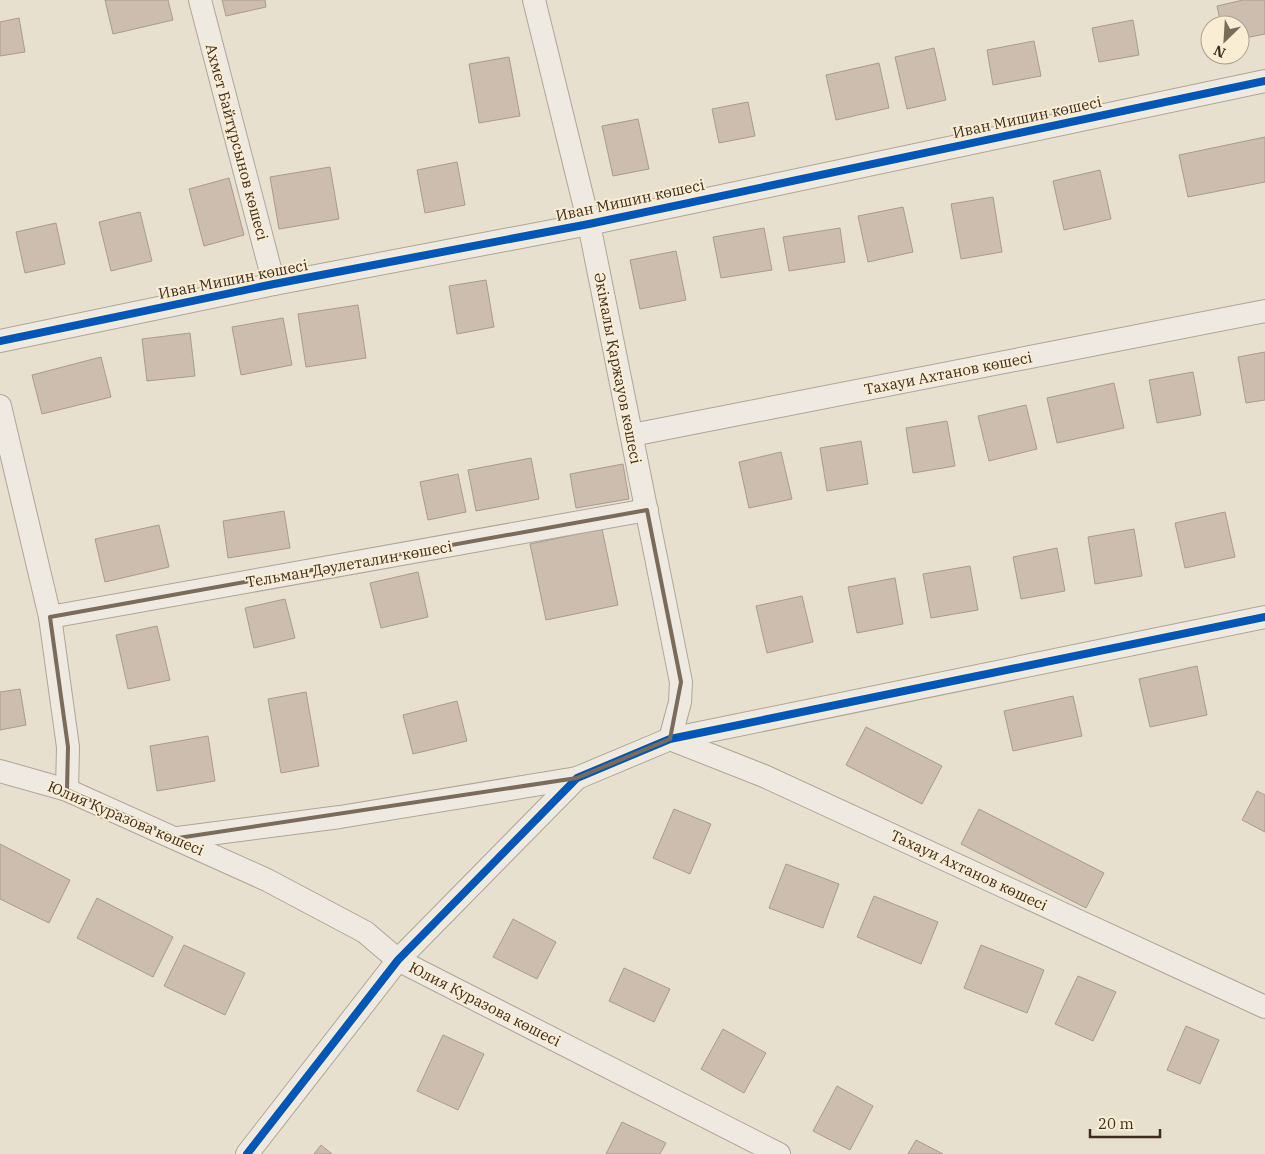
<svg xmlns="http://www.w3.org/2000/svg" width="1265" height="1154" viewBox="0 0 1265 1154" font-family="'IBM Plex Serif',serif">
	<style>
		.building { fill: #ccbdae; stroke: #a99b8d }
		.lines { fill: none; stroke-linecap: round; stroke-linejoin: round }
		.street-casing { stroke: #aea597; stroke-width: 24 }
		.street { stroke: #efeae1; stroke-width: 22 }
		.cycleway-casing { stroke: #f9edd4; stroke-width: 11 }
		.cycleway { stroke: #0057b8; stroke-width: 8 }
		.marked { fill: none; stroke: #7a6b5b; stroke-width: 4; stroke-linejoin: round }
		.labels { text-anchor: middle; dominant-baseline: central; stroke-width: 4; stroke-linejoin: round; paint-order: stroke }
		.street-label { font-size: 15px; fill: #3f2c1d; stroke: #f9edd4 }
	</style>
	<rect width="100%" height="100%" fill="#e8e0ce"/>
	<g class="building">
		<polygon points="105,0 168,0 173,20 113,34"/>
		<polygon points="222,0 265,0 266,7 226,16"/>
		<polygon points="1243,0 1265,0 1265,34 1240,39 1240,25 1221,25 1217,6"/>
		<polygon points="19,18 25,52 0,56 0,22"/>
		<polygon points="1133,20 1139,55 1099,62 1092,28"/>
		<polygon points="1034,41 1041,76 993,85 987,50"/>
		<polygon points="934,48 946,100 907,109 895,57"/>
		<polygon points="509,57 520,116 479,123 469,64"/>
		<polygon points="879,63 889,108 836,120 826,75"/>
		<polygon points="748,102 755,136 719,143 712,109"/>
		<polygon points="638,119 649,169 613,176 602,126"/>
		<polygon points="1265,137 1265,182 1188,197 1179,155"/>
		<polygon points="457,162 465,205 425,213 417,170"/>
		<polygon points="330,167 339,219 279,229 270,177"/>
		<polygon points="1100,170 1111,219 1064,230 1053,181"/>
		<polygon points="229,178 244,235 204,246 189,189"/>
		<polygon points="993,197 1002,252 961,259 951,204"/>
		<polygon points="903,207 913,252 868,262 858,216"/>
		<polygon points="140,212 152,261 111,271 99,222"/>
		<polygon points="56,223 65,264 25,273 16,232"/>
		<polygon points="764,228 772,270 721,278 713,237"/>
		<polygon points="840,228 845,262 789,271 783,237"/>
		<polygon points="676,251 686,300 640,309 630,260"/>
		<polygon points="486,280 494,327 457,334 449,286"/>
		<polygon points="358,305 366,358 306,367 298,314"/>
		<polygon points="283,318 292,365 241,375 232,327"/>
		<polygon points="190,333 195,376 147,381 142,339"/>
		<polygon points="1265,352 1265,400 1246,403 1238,357"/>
		<polygon points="101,357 111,397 42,414 32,375"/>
		<polygon points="1193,372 1201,415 1157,423 1149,380"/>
		<polygon points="1114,383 1124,428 1057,443 1047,398"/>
		<polygon points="1026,405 1037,449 989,461 978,416"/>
		<polygon points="947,421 955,466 913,473 906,428"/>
		<polygon points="861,441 868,484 827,491 820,448"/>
		<polygon points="781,452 792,499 749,508 739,462"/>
		<polygon points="531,458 539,499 476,511 468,470"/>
		<polygon points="623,464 629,499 576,508 570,474"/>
		<polygon points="458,474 466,512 428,520 420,482"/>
		<polygon points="284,511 290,548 228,558 223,521"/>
		<polygon points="1225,512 1235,557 1185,568 1175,523"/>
		<polygon points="159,525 169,567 105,582 95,539"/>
		<polygon points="602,529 618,605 546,620 530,544"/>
		<polygon points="1134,529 1142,576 1095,584 1088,537"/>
		<polygon points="1057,548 1065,591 1021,599 1013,557"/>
		<polygon points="970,566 978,610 931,618 923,574"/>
		<polygon points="418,572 428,617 381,628 370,583"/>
		<polygon points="895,578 903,624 857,633 848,587"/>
		<polygon points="802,596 813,642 767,653 756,606"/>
		<polygon points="285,599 295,638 254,648 245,608"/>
		<polygon points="157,626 170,680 128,689 116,635"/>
		<polygon points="1197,666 1207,715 1150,727 1139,679"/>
		<polygon points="20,689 26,725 0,730 0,692"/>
		<polygon points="306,692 319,766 281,773 268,699"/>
		<polygon points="1073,696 1082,736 1013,751 1004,711"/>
		<polygon points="457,701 467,741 413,754 403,715"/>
		<polygon points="866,727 942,766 922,804 846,765"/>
		<polygon points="208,736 215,781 157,791 150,746"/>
		<polygon points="1257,791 1265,795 1265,832 1242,820"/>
		<polygon points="674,809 711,824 690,874 653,858"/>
		<polygon points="979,809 1104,873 1086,908 961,844"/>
		<polygon points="0,844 70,880 49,923 0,899"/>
		<polygon points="786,864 839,884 823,928 769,908"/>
		<polygon points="874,896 938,922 921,964 857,937"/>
		<polygon points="97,898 173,937 153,977 77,938"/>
		<polygon points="513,919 556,942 537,979 493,957"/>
		<polygon points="184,945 245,973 225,1015 164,986"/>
		<polygon points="981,945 1044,970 1027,1013 964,988"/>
		<polygon points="624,968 670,989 654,1022 609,1001"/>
		<polygon points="1078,976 1116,992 1093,1041 1055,1024"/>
		<polygon points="1186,1026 1219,1040 1200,1084 1167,1070"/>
		<polygon points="723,1029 766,1053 744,1093 701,1069"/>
		<polygon points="443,1035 484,1054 458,1110 417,1091"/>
		<polygon points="837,1086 873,1106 850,1150 813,1131"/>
		<polygon points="622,1122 666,1143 660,1154 606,1154"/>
		<polygon points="916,1140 943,1154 908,1154"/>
		<polygon points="321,1145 332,1154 314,1154"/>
	</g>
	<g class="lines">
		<defs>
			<g id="street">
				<polyline points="200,0 274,284"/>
				<polyline points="534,0 589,224 681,682 680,702 670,739"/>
				<polyline points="0,341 274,284 589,224 1265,81"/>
				<polyline points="0,406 50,617 68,747 67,790"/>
				<polyline points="632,435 1265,311"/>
				<polyline points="50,617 647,510"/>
				<polyline points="670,739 764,776 1265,1007"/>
				<polyline points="0,771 67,790 267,880 365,932 398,960 779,1154"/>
				<polyline points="178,838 340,817 577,778"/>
				<polyline points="247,1154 398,960 577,778 670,739 1265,617"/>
			</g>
		</defs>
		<use href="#street" class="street-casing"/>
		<use href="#street" class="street"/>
		<defs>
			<g id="cycleway">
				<polyline points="0,341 274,284 589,224 1265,81"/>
				<polyline points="247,1154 398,960 577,778 670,739 1265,617"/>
			</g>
		</defs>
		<use href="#cycleway" class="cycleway-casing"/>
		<use href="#cycleway" class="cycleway"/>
	</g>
	<path class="marked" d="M647,510l34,172 -11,57 -93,39 -399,60 -111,-48 1,-43 -18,-130z"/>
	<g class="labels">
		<g class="street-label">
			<text transform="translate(1027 117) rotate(-12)">Иван Мишин көшесі</text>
			<text transform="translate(237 142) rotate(75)">Ахмет Байтұрсынов көшесі</text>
			<text transform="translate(630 200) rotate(-12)">Иван Мишин көшесі</text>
			<text transform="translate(233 279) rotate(-11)">Иван Мишин көшесі</text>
			<text transform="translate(618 368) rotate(79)">Әкімалы Қаржауов көшесі</text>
			<text transform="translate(948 373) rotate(-11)">Тахауи Ахтанов көшесі</text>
			<text transform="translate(349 564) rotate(-10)">Тельман Дәулеталин көшесі</text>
			<text transform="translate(126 818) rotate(23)">Юлия Куразова көшесі</text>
			<text transform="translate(969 870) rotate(25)">Тахауи Ахтанов көшесі</text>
			<text transform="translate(485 1004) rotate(27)">Юлия Куразова көшесі</text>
		</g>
	</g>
	<g transform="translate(1225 40) rotate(205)"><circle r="24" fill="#f9edd4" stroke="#afa08b"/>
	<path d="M0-4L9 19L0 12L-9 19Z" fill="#7a6b5b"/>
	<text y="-8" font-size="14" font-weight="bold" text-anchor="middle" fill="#3f2c1d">N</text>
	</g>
	<path d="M1090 1129v8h70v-8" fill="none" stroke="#3f2c1d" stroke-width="2.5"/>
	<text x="1098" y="1129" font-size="15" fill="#3f2c1d" stroke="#f9edd4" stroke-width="4" paint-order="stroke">20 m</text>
</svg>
